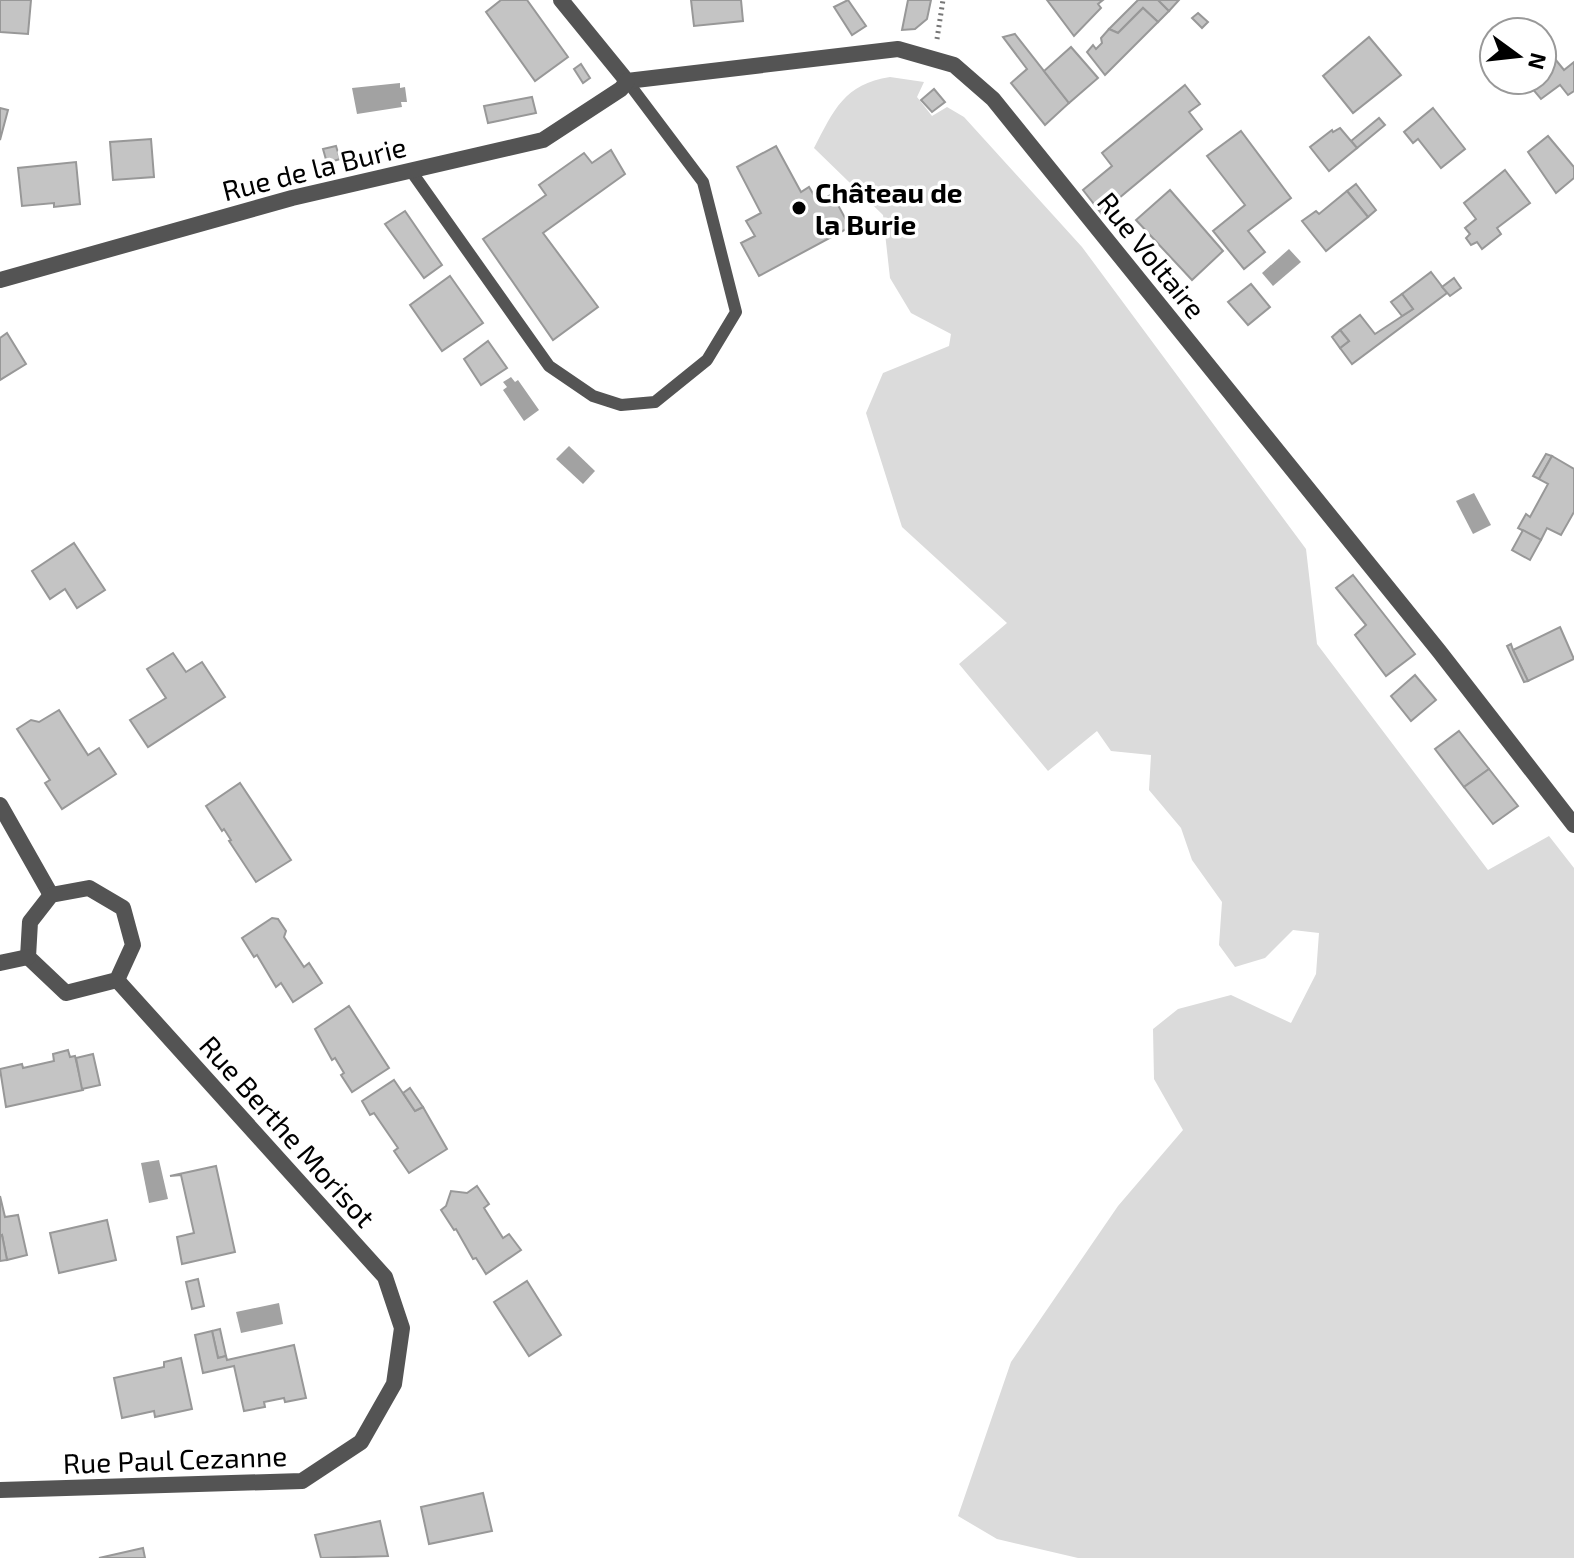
<svg xmlns="http://www.w3.org/2000/svg" width="1574" height="1558" viewBox="0 0 1574 1558" font-family="'Exo 2',sans-serif">
	<style>
		.green { fill: #dbdbdb }
		.water { fill: #a2a2a2 }
		.building { fill: #c4c4c4; stroke: #989898; stroke-width: 2 }
		.lines { fill: none; stroke-linecap: round; stroke-linejoin: round }
		.path { stroke: #767676; stroke-width: 5; stroke-dasharray: 2 4; stroke-linecap: butt }
		.service { stroke: #545454; stroke-width: 12 }
		.minor { stroke: #545454; stroke-width: 16 }
		.poi-dot { fill: #000; stroke: #fff; stroke-width: 3 }
		.labels { text-anchor: middle; dominant-baseline: central; stroke-width: 7; stroke-linejoin: round; paint-order: stroke }
		.street-label { font-size: 28px; fill: #000; stroke: #fff }
		.poi-label { font-size: 28px; font-weight: bold; fill: #000; stroke: #fff; text-anchor: start }
	</style>
	<rect width="100%" height="100%" fill="#fff"/>
	<path class="green" d="M890,77l34,5 -7,15 15,19 15,-9 17,10 118,130 224,302 11,95 171,226 61,-34 25,32v690h-496l-81,-19 -39,-23 53,-154 107,-156 65,-76 -29,-51 -1,-50 25,-20 53,-14 60,28 25,-49 3,-41 -26,-3 -28,28 -30,9 -16,-22 3,-43 -30,-42 -11,-32 -32,-38 2,-35 -40,-4 -14,-20 -49,40 -89,-107 48,-41 -105,-96 -36,-114 17,-40 66,-27 2,-12 -40,-21 -21,-35 -7,-63 -69,-67c20,-38 30,-64 76,-71z"/>
	<g class="water">
		<polygon points="400,83 400,88 405,87 407,102 401,102 402,107 357,114 352,88"/>
		<polygon points="1289,249 1301,262 1273,286 1262,273"/>
		<polygon points="511,377 515,382 518,380 539,410 524,421 503,390 507,387 503,382"/>
		<polygon points="569,446 595,471 583,484 556,459"/>
		<polygon points="1474,493 1491,525 1473,534 1456,501"/>
		<polygon points="159,1160 168,1199 149,1203 141,1163"/>
		<polygon points="279,1303 283,1324 241,1333 236,1312"/>
	</g>
	<g class="building">
		<polygon points="0,0 31,0 28,34 0,32"/>
		<polygon points="501,0 527,0 568,57 535,81 486,12"/>
		<polygon points="691,0 741,0 743,21 694,26"/>
		<polygon points="848,0 866,26 852,35 834,7"/>
		<polygon points="908,0 931,0 927,19 915,29 902,30"/>
		<polygon points="1047,0 1103,0 1098,4 1101,8 1074,36"/>
		<polygon points="1138,0 1158,0 1169,11 1158,22 1143,8 1118,33 1109,29"/>
		<polygon points="1158,0 1179,0 1169,11"/>
		<polygon points="1143,8 1158,22 1105,75 1087,52 1093,45 1096,49 1102,43 1101,38 1109,29 1118,33"/>
		<polygon points="1198,13 1208,22 1202,28 1192,18"/>
		<polygon points="1015,34 1069,103 1045,125 1011,83 1027,69 1003,37"/>
		<polygon points="1369,37 1401,75 1353,113 1323,76"/>
		<polygon points="1542,43 1564,70 1574,62 1574,91 1568,95 1560,85 1541,99 1525,80 1542,80"/>
		<polygon points="1071,47 1098,78 1069,103 1044,71"/>
		<polygon points="581,64 590,78 583,83 574,69"/>
		<polygon points="1185,85 1200,104 1189,112 1202,129 1101,213 1083,190 1112,166 1102,153"/>
		<polygon points="934,89 945,102 932,112 921,100"/>
		<polygon points="532,97 536,113 488,123 484,106"/>
		<polygon points="0,108 8,110 0,140"/>
		<polygon points="1433,108 1465,149 1441,168 1418,139 1413,143 1404,132"/>
		<polygon points="1379,118 1385,125 1357,148 1351,141"/>
		<polygon points="1340,128 1357,148 1329,171 1310,147 1332,130 1333,132"/>
		<polygon points="1241,131 1291,198 1248,231 1265,252 1244,269 1213,231 1245,205 1207,156"/>
		<polygon points="1548,136 1574,167 1574,178 1556,193 1528,152"/>
		<polygon points="151,139 154,177 113,180 110,142"/>
		<polygon points="336,146 340,159 327,163 323,149"/>
		<polygon points="776,146 801,192 809,187 818,202 832,194 850,227 759,276 741,243 755,236 746,221 761,213 737,167"/>
		<polygon points="611,150 625,174 543,233 598,307 553,340 483,239 546,195 539,185 584,153 592,163"/>
		<polygon points="76,162 80,204 54,207 54,203 22,206 18,168"/>
		<polygon points="1505,170 1530,203 1497,228 1501,234 1482,249 1477,242 1471,245 1466,238 1470,234 1465,228 1476,219 1464,203"/>
		<polygon points="1356,184 1376,210 1368,217 1347,191"/>
		<polygon points="1170,190 1223,251 1192,280 1136,220"/>
		<polygon points="1347,191 1368,217 1326,251 1302,221 1316,211 1319,214"/>
		<polygon points="405,211 442,265 424,278 385,224"/>
		<polygon points="1431,272 1447,293 1352,364 1340,348 1349,341 1340,330 1360,315 1375,334 1413,309 1402,294"/>
		<polygon points="450,276 483,323 442,351 410,305"/>
		<polygon points="1454,278 1461,288 1450,296 1442,287"/>
		<polygon points="1251,284 1270,307 1248,325 1228,302"/>
		<polygon points="1402,294 1413,309 1402,316 1391,302"/>
		<polygon points="1340,330 1349,341 1340,348 1332,337"/>
		<polygon points="7,333 26,364 0,380 0,338"/>
		<polygon points="488,341 507,368 481,385 464,359"/>
		<polygon points="1546,454 1552,456 1539,479 1533,476"/>
		<polygon points="1552,456 1574,469 1574,512 1561,535 1547,528 1541,540 1518,528 1526,514 1530,517 1548,484 1539,479"/>
		<polygon points="1523,530 1541,540 1530,560 1512,550"/>
		<polygon points="74,543 105,590 77,608 65,589 50,599 32,571"/>
		<polygon points="1353,575 1415,654 1386,676 1355,635 1366,625 1336,588"/>
		<polygon points="1560,627 1574,659 1528,681 1513,650"/>
		<polygon points="1511,644 1513,650 1528,681 1524,682 1507,646"/>
		<polygon points="173,653 186,672 202,662 225,697 148,747 130,720 166,698 147,669"/>
		<polygon points="1415,675 1436,700 1411,721 1391,696"/>
		<polygon points="59,710 88,755 99,748 116,774 62,809 45,783 50,780 17,729 31,720 39,722"/>
		<polygon points="1459,731 1489,769 1464,787 1435,749"/>
		<polygon points="1489,769 1518,806 1493,824 1464,787"/>
		<polygon points="240,783 291,860 256,882 229,841 231,840 224,829 222,831 206,806"/>
		<polygon points="272,918 278,919 286,931 284,937 304,967 309,963 322,983 293,1002 281,983 276,987 257,955 254,957 242,938"/>
		<polygon points="349,1006 389,1068 352,1092 341,1075 344,1073 335,1058 332,1060 315,1029"/>
		<polygon points="68,1050 70,1057 75,1056 83,1090 6,1107 0,1069 22,1064 23,1068 54,1061 53,1054"/>
		<polygon points="93,1054 100,1085 82,1089 76,1058"/>
		<polygon points="394,1080 415,1111 423,1107 447,1149 409,1173 394,1151 398,1148 374,1113 370,1115 362,1101"/>
		<polygon points="410,1088 423,1107 415,1111 403,1093"/>
		<polygon points="216,1166 235,1252 182,1264 177,1237 194,1233 181,1175 170,1176"/>
		<polygon points="477,1186 489,1204 484,1208 503,1238 509,1234 521,1250 486,1274 476,1258 473,1259 456,1229 454,1230 441,1210 446,1206 451,1191 467,1193"/>
		<polygon points="0,1196 5,1217 18,1215 27,1255 7,1260 2,1235 0,1236"/>
		<polygon points="107,1220 116,1260 59,1273 50,1233"/>
		<polygon points="2,1235 7,1260 0,1261 0,1236"/>
		<polygon points="198,1279 204,1306 192,1309 186,1282"/>
		<polygon points="527,1281 561,1335 529,1356 494,1302"/>
		<polygon points="220,1329 226,1356 218,1358 212,1331"/>
		<polygon points="212,1331 218,1358 226,1356 227,1360 294,1345 306,1398 285,1402 284,1398 264,1402 265,1407 244,1411 234,1366 203,1373 195,1335"/>
		<polygon points="181,1358 192,1409 155,1417 154,1411 122,1418 114,1378 164,1367 164,1362"/>
		<polygon points="483,1493 492,1531 429,1544 421,1507"/>
		<polygon points="380,1521 388,1556 321,1558 315,1535"/>
		<polygon points="143,1548 145,1558 99,1558"/>
	</g>
	<g class="lines">
		<polyline class="path" points="937,39 943,0"/>
		<polyline class="service" points="411,171 549,366 593,396 621,405 655,402 707,360 736,312 703,182 627,81"/>
		<g class="minor">
			<polyline points="561,0 627,81 898,49 954,65 993,99 1439,651 1574,825"/>
			<polyline points="0,280 292,198 543,140 621,89 627,81"/>
			<polyline points="0,805 51,895"/>
			<polygon points="89,888 123,908 133,945 117,980 66,993 28,957 30,922 51,895"/>
			<polyline points="0,963 28,957"/>
			<polyline points="0,1490 302,1481 361,1442 394,1384 402,1328 385,1277 117,980"/>
		</g>
	</g>
	<circle class="poi-dot" cx="799" cy="208" r="8"/>
	<g class="labels">
		<g class="street-label">
			<text transform="translate(314 168) rotate(-14)">Rue de la Burie</text>
			<text transform="translate(1152 255) rotate(51)">Rue Voltaire</text>
			<text transform="translate(288 1131) rotate(48)">Rue Berthe Morisot</text>
			<text transform="translate(175 1459) rotate(-2)">Rue Paul Cezanne</text>
		</g>
		<g class="poi-label">
			<text x="815" y="192">Château de<tspan x="815" dy="32">la Burie</tspan></text>
		</g>
	</g>
	<g transform="translate(1518 56) rotate(105)"><circle r="38" fill="#ffffff" stroke="#999999" stroke-width="2"/>
	<path d="M0-6L14 30L0 20L-14 30Z" fill="#000000"/>
	<text y="-12" font-size="22" font-weight="bold" text-anchor="middle" fill="#000000">N</text>
	</g>
</svg>
